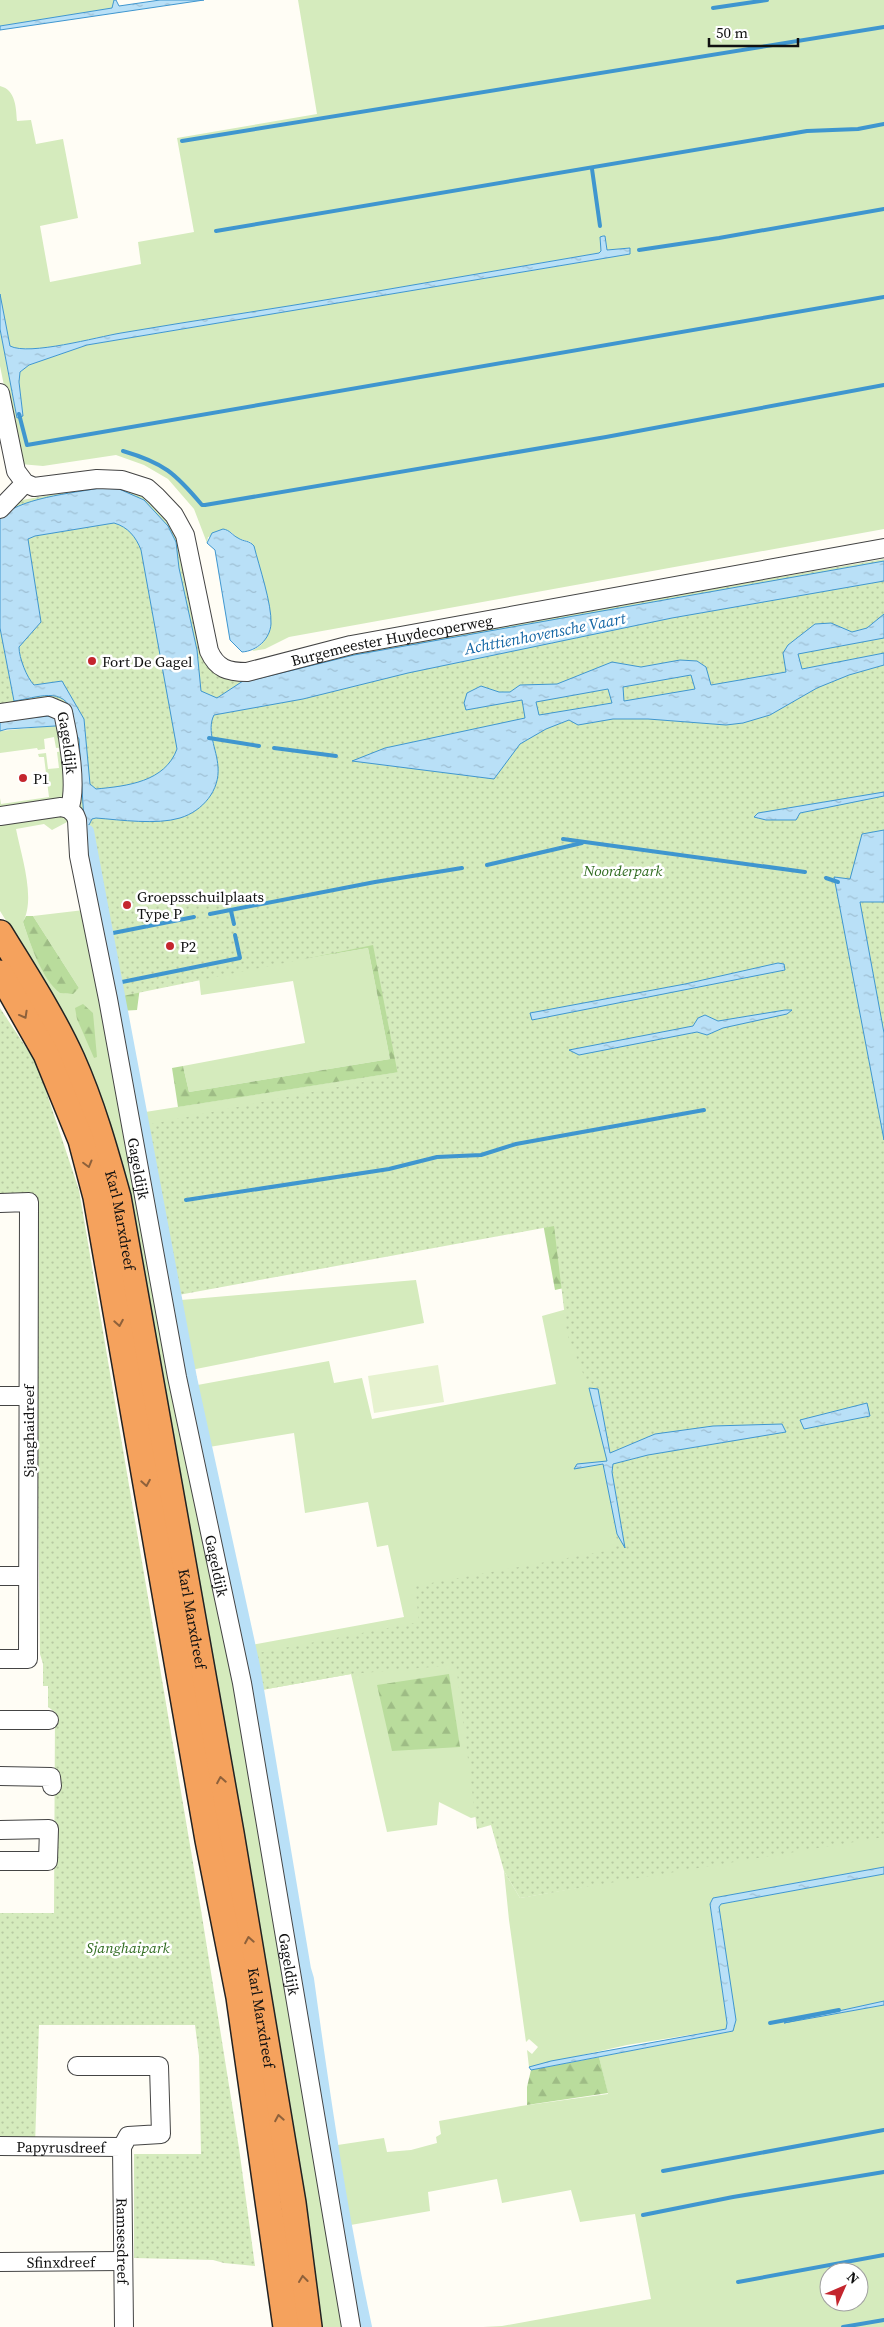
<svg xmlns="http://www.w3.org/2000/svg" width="884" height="2327" viewBox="0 0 884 2327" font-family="'Source Serif 4',serif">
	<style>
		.grass { fill: #d5ebbd; fill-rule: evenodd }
		.forest { fill: url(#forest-firs) }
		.park { fill: url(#park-dots) }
		.pitch { fill: #e6f2cf }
		.water { fill: url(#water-ripples); stroke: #3f96cf; fill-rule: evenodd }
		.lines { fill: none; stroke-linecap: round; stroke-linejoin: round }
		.stream { stroke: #3f96cf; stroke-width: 4 }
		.canal { stroke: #b9e0f7; stroke-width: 12 }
		.minor-casing { stroke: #444; stroke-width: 20 }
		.highway-casing { stroke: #222; stroke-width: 28 }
		.minor { stroke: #fff; stroke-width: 18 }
		.highway { stroke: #f5a25d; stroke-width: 25 }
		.oneway { stroke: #8e613b }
		.poi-dot { fill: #c4262e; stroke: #fff; stroke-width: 2 }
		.labels { text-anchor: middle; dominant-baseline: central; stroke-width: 5; stroke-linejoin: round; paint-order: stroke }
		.street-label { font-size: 15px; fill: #111; stroke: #fff }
		.poi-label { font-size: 15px; fill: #111; stroke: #fff; text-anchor: start }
		.park-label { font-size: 15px; font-style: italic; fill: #2f6b1f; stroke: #fff }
		.water-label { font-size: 16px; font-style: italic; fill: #1768a6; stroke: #fff }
	</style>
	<defs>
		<pattern id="forest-firs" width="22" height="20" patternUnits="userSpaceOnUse" patternTransform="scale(1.25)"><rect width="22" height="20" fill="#b9dc9c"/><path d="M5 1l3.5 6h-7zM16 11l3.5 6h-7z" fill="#9ebc85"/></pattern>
		<pattern id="park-dots" width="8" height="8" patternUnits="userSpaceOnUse" patternTransform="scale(1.25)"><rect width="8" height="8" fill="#d5ebbd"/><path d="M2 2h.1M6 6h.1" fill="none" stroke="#b6c8a1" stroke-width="1.8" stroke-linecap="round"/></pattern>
		<pattern id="water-ripples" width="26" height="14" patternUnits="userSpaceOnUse" patternTransform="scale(1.25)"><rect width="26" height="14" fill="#b9e0f7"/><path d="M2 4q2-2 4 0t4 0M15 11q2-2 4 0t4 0" fill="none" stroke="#9ebfd3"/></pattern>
	</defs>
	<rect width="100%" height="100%" fill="#fffdf5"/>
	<g class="grass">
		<polygon points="0,0 114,0 113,8 0,26"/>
		<path d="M298,0h586v529l-595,108 -24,12 -13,2 9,-6 6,-10 -16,-93 -14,-4 -6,-6 -23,5 -1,6 -13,-34 -26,-30 -24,-14 -28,-10 -73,11 -23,-2 -20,-98v-37l17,89 6,-2 -4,-34 1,-10 9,-7 58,-20 543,-91 -1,-6 -22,2 -2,-14 -5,1 1,14 -2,2c-83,14 -167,29 -250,43 -76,13 -152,24 -228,37 -25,4 -92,23 -112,13l-9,-52v-208c16,4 16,22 17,35l14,-1 5,24 27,-5 15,79 -38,8 10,56 91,-18 -3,-22 56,-10 -17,-94 140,-24z"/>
		<polygon points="61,725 64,747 56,748 54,737 44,739 45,749 38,750 37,748 0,753 0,731"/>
		<polygon points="65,751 65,800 0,811 0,798 1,804 49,797 44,757 39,757 38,754 46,753 48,769 59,768 57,752"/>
		<path d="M61,813l8,8 -17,9 -8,-6 -28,5c5,26 20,69 7,93 6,19 30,92 56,66l-46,-72 51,-6 130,656 131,761h-30l-237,-1281 -19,-41 -59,-94v-90z"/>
		<polygon points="400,921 579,1194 884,1511 252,1674 246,1646 404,1617 388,1545 377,1547 368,1502 305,1513 294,1433 203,1448 192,1386 329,1361 334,1383 362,1378 372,1419 556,1384 542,1316 567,1309 554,1215 156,1203 139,1113 405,1071 381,936"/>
		<polygon points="368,948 390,1059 189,1092 183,1066 305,1043 293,981 201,995 199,977"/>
		<polygon points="416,1280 424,1323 186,1371 173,1303 181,1300"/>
		<polygon points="884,1571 480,1816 471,1818 439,1802 437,1825 387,1832 351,1674 256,1691 254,1683"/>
		<polygon points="884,1834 884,1867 713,1898 710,1904 727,2023 726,2029 627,2045 529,2067 527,2050 532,2054 538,2047 529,2039 526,2042 509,1920 504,1871 520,1898"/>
		<path d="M884,1874v127l-89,20 89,-16v322h-401l19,-1 149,-27 -16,-85 -55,8 -9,-32 -69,13 -5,-24 -69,13 2,19 -85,15 -14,-80 53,-8 3,14 24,-2 26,-7 -1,-6 5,-3 -2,-13 82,-15 87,-12 -9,-37 134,-26 -14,-124 2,-3zM829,2272h30v30h-30z"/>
	</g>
	<g class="forest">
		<path d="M26,916h7l46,72 -6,6 -13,-1c-18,-13 -30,-49 -37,-71z"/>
		<polygon points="381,935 406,1071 178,1107 172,1068 183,1066 189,1092 390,1059 368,948 140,987 137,1010 119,1011 114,982"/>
		<polygon points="83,1004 93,1013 97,1057 94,1058 77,1019 75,1008"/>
		<polygon points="557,1203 568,1287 555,1290 542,1218"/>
		<polygon points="449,1674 460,1747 392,1751 377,1685"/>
		<polygon points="599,2057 608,2093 527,2105 527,2087 531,2070"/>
	</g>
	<g class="park">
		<polygon points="100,486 120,487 146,497 177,531 213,670 352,651 884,559 884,1837 520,1898 504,1871 491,1825 477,1829 456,1665 351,1674 256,1691 248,1655 419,1622 415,1586 616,1549 607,1462 589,1388 567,1334 554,1226 162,1298 131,1128 398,1075 373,945 108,999 69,820 54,714 0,721 0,504"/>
		<polygon points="0,1008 37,1064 79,1190 201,1910 239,2148 255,2266 224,2263 213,2260 134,2258 134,2154 201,2154 199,2056 195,2025 39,2025 35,2145 0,2146 0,1913 54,1913 55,1712 48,1707 48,1686 43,1686 43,1664 40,1654 35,1242 37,1213 0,1195"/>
	</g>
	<polygon class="pitch" points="438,1365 444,1402 374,1413 368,1376"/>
	<g class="water">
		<polygon points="114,0 116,0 119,6 160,0 204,0 0,30 0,26 112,8"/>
		<path d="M603,236h2l2,14 23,-2v6l-543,91 -58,20 -9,7 -1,10 4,34 -6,2 -17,-89v-35l10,52c19,10 87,-9 111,-13 76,-13 152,-24 228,-37 83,-14 167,-29 250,-43l2,-2 -1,-14z"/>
		<path d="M100,488l19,1 25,11 24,26 8,16 3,26 18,82 4,41 16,7 29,-19h11l97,-24 530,-94v20l-212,37 -264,55 -105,26 -89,16c-8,16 3,34 4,52 2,23 -15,44 -38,51 -23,7 -59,2 -84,0l-4,1 -3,6 -3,1 -2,-5 -5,-82 -8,-14 -64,4 -7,2v-10l49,-5h23l1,-2c-9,-29 -36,-16 -59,-13l-14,-73v-109c16,-21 74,-26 100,-31zM114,523c14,4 22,14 27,27l36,199c-12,33 -50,37 -81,40l-6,-5 -6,-65 -22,-38 -28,4c-7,-7 -15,-27 -15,-38l22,-25 -13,-83 7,-3z"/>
		<path d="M223,529c7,1 9,6 15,9 6,4 11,2 16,8 5,20 18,58 17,78 -1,15 -14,27 -29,28l-12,-12 -15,-90 -8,-7 5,-10z"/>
		<path d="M884,614v24l-86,16 4,15 82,-16v12l-35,10 -32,13 -47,27 -27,8 -17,2 -78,-6h-35l-35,6 -9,-5 -23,9 -26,15 -26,35 -142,-18 33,-13 140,-30 -3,-18 -56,10 -2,-7 3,-10 14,-7 18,6h11l10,-7 37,-1 55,-22 29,5 39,-7 17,1 9,6 5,18 75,-13 -3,-19 5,-8 27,-21 16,-1 21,9 15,-4zM691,675l4,14 -71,12 -1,-14zM608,689l4,14 -73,12 -3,-13z"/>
		<polygon points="884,792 884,796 800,813 796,820 766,820 754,817 758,813"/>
		<polygon points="884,830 884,902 860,902 884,1033 884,1140 834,877 850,879 862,834"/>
		<polygon points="778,963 784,964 785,970 532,1020 530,1013 685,984"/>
		<polygon points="785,1010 792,1010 787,1014 723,1028 707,1035 697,1032 579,1055 569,1050 693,1026 698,1018 705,1015 718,1021"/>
		<polygon points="589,1388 598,1389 610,1453 655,1434 713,1426 782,1424 786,1432 648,1455 613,1464 612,1472 625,1548 617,1534 603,1464 574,1469 577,1464 607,1461"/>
		<polygon points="867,1403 870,1416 804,1429 800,1420"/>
		<polygon points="884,1867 884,1874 721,1904 719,1907 736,2020 733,2031 531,2070 529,2067 551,2061 726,2029 727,2023 710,1904 713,1898"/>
		<polygon points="884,2001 884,2005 784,2023"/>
	</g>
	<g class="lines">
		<g class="stream">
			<polyline points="713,8 767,0"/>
			<polyline points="182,141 884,27"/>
			<polyline points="592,169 600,226"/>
			<polyline points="216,231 807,131 858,129 884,124"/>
			<polyline points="639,250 719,238 884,209"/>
			<polyline points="19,414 27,445 884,297"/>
			<path d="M123,451c41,12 52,22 79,54h3l401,-68 278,-52"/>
			<polyline points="209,738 259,746"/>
			<polyline points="274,748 336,756"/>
			<polyline points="563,839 805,872"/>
			<polyline points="487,865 582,843"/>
			<polyline points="826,878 838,882"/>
			<polyline points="231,911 234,924"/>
			<polyline points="210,914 375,882 462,868"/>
			<polyline points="108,934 194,917"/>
			<polyline points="117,983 240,958 235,935"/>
			<polyline points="186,1200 389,1169 437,1157 481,1155 516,1144 704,1110"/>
			<polyline points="770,2023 839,2010"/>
			<polyline points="663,2171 884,2130"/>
			<polyline points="643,2215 733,2197 884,2172"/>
			<polyline points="738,2282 884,2255"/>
			<polyline points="843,2327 884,2320"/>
		</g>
		<path class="canal" d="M88,831l103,547 63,288 51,303 3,10c16,117 33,233 58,348"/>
		<defs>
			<g id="minor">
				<path id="s1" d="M0,393l16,78 9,12 9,4 63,-8 25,1 25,8 9,8 18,19 11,20 24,116c8,18 19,21 38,21l104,-27 533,-97"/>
				<polyline points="0,509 25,483"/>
				<path id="s2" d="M0,713l49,-7 14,6c5,22 15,77 6,97l6,6 2,5 2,36 29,143 69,378 65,306 109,644"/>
				<polyline points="0,816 61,807 69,809"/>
				<polyline points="0,1203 29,1202 28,1659 0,1659"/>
				<polyline points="0,1396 28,1396"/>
				<polyline points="0,1576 28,1576"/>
				<polyline points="0,1720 49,1720"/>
				<polyline points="0,1776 51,1777 52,1786"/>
				<polyline points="0,1830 49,1829 48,1861 0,1861"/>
				<polyline points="77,2066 159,2066 161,2134 128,2136 122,2147"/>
				<path id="s3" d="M0,2146l122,1 2,180"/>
				<path id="s4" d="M0,2262l122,-1"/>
			</g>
			<g id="highway">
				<path id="s5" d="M0,933c25,41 52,82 72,126 20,45 33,91 46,138l113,636 62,370 16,124"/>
				<polyline points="0,973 46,1054 81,1140 96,1197 208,1840 239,1997 286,2327"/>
			</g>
		</defs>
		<use href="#minor" class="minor-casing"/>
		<use href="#highway" class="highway-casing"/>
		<use href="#minor" class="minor"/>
		<use href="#highway" class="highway"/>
	</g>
	<defs><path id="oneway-chevron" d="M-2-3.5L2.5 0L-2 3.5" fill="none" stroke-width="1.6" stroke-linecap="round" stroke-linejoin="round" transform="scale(1.25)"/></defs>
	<g class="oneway">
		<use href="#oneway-chevron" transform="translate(24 1015) rotate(61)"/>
		<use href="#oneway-chevron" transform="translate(88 1164) rotate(75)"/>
		<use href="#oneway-chevron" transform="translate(119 1323) rotate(80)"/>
		<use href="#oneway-chevron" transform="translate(146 1483) rotate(80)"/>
		<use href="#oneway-chevron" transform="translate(221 1780) rotate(-100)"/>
		<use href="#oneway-chevron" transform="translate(249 1940) rotate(-100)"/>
		<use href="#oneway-chevron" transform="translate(279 2118) rotate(-100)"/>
		<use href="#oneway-chevron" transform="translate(303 2279) rotate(-97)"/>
	</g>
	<g class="poi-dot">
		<circle cx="92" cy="661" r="5"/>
		<circle cx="23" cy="778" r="5"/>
		<circle cx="127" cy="905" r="5"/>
		<circle cx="170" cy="946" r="5"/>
	</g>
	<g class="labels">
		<g class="street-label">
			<text stroke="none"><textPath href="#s1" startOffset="594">Burgemeester Huydecoperweg</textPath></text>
			<text stroke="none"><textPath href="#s2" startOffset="96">Gageldijk</textPath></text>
			<text stroke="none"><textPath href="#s2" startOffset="531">Gageldijk</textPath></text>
			<text stroke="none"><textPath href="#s5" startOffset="314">Karl Marxdreef</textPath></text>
			<text transform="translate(28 1431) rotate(-90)">Sjanghaidreef</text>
			<text stroke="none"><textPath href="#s2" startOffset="936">Gageldijk</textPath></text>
			<text stroke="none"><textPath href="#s5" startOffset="719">Karl Marxdreef</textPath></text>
			<text stroke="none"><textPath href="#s2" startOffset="1341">Gageldijk</textPath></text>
			<text stroke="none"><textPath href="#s5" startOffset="1124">Karl Marxdreef</textPath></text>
			<text stroke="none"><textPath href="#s3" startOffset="61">Papyrusdreef</textPath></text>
			<text stroke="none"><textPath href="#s3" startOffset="216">Ramsesdreef</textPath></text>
			<text stroke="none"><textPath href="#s4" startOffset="61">Sfinxdreef</textPath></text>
		</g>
		<g class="poi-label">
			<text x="102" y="661">Fort De Gagel</text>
			<text x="33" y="778">P1</text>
			<text x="137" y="896">Groepsschuilplaats<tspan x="137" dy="17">Type P</tspan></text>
			<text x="180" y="946">P2</text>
		</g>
		<g class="park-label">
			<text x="623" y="870">Noorderpark</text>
			<text x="128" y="1947">Sjanghaipark</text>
		</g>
		<g class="water-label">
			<text transform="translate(545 633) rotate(-11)">Achttienhovensche Vaart</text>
		</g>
	</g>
	<g transform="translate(844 2287) rotate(45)"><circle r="24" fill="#ffffff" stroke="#a0a0a0"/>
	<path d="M0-4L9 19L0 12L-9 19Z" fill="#c4262e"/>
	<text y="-8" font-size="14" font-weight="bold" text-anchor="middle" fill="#111111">N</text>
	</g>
	<path d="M709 38v8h89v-8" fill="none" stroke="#111111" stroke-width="2.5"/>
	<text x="716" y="38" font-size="15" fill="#111111" stroke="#ffffff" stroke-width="4" paint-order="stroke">50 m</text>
</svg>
